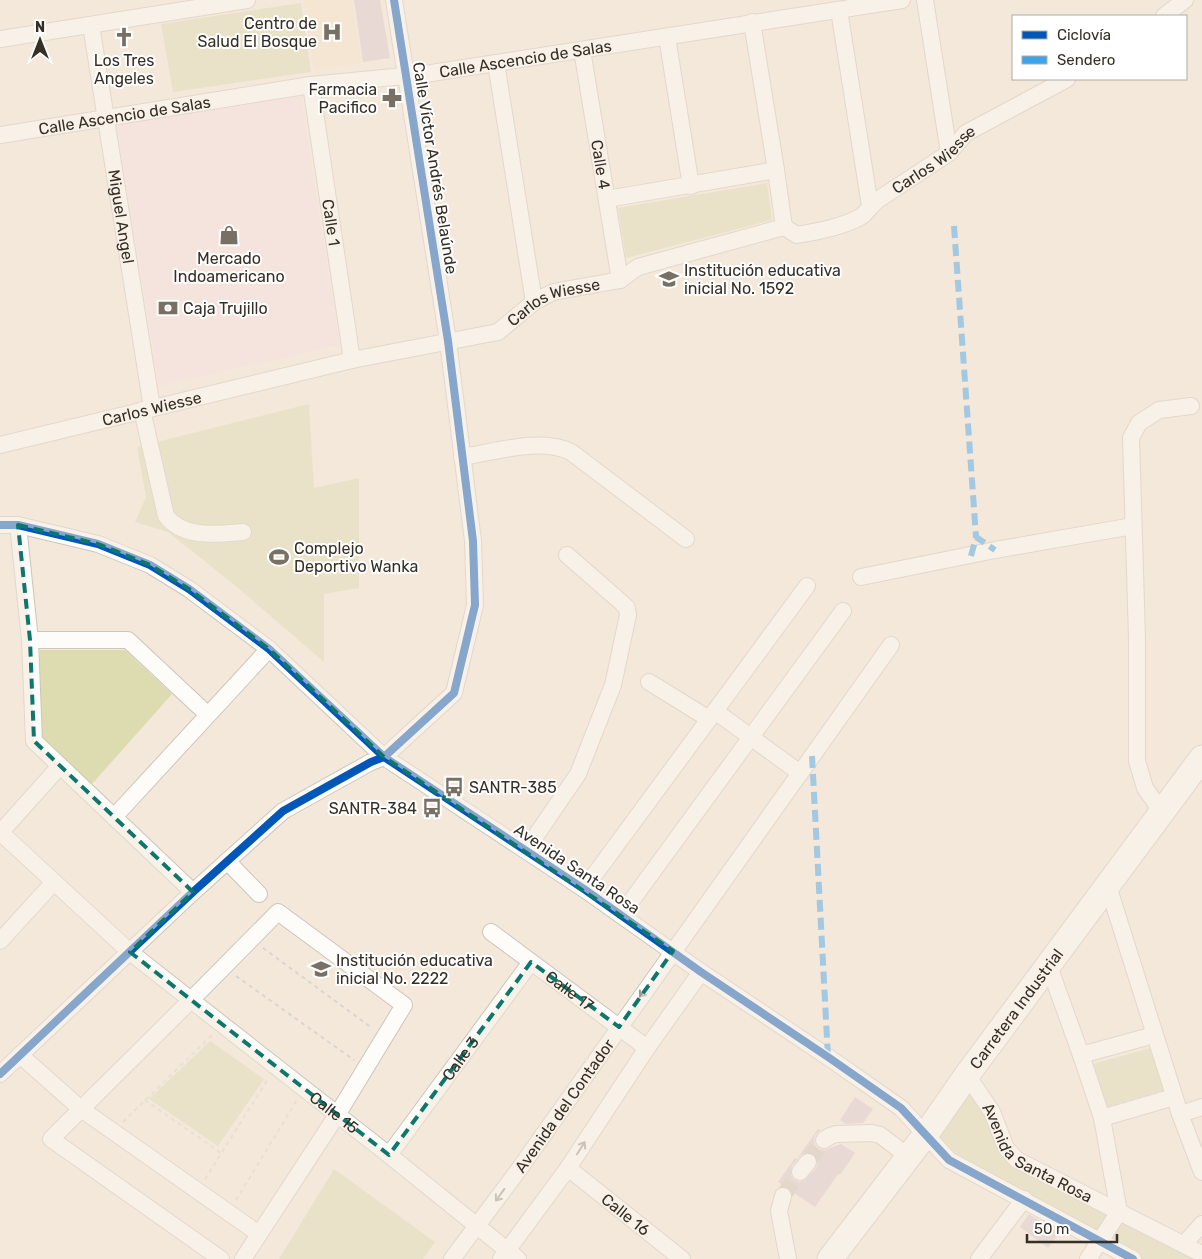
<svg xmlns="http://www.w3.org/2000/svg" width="1202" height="1259" viewBox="0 0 1202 1259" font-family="Rubik,sans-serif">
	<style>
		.commercial { fill: #f4e1e1 }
		.built { fill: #f6e2cb }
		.green { fill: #dddcb1 }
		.building { fill: #d9c8cc; fill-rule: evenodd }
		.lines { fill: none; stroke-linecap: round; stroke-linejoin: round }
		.minor-tunnel { stroke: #cec3b6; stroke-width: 16; stroke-dasharray: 16 8; stroke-linecap: butt }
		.minor-casing { stroke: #cec5ba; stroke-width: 18 }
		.highway-casing { stroke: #cec5ba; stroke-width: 27 }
		.path { stroke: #d9d5d1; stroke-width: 2; stroke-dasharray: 4 4; stroke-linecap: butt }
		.minor { stroke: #fdfcf9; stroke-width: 16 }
		.highway { stroke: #fdfcf9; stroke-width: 25 }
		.quiet { stroke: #3fa3eb; stroke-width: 6; stroke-dasharray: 12 6; stroke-linecap: butt }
		.cycleway-casing { stroke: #fff; stroke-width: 11 }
		.cycleway { stroke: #0057b8; stroke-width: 8 }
		.oneway { stroke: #9a968f }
		.marked { fill: none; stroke: #0f766e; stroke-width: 4; stroke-dasharray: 10 6; stroke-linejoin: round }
		.labels { text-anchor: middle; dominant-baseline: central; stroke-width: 4; stroke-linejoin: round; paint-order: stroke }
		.poi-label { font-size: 16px; fill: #362f25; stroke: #fff; text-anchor: start }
		.street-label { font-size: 16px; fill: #362f25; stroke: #fff }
	</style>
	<rect width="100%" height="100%" fill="#f4e8da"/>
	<polygon class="commercial" points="301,96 340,345 159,386 117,125"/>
	<polygon class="built" points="311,0 352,0 361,63 314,70 303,1"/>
	<g class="green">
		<polygon points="301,3 311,72 173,92 161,24"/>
		<polygon points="767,183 772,220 626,258 618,208"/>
		<polygon points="309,404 314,488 359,478 359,588 324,594 324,662 232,583 168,532 135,522 146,497 137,447"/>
		<polygon points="40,650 125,650 172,694 92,784 34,741"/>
		<polygon points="210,1041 264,1079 218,1146 149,1099"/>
		<polygon points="1158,1046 1171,1096 1103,1115 1089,1065"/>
		<polygon points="967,1075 1006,1148 1202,1259 1133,1259 949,1160 926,1134"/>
		<polygon points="334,1169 435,1242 423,1259 279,1259"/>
	</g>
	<g class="building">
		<polygon points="354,0 380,0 390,58 363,62"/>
		<polygon points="855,1097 873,1109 863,1123 846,1124 840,1120"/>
		<path d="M818,1129l3,1 -6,5 -1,5 1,5 4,4 6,1 16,-6 14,9 -15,22 -2,-1 -23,33 -37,-25 17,-24 2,1zM809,1152l5,2 3,4 1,5 -2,5 -12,13 -5,1 -5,-2 -3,-5 1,-9 9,-11z"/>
		<polygon points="1029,1214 1059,1233 1048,1248 1020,1227"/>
	</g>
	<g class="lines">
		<g class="minor-tunnel">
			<polyline points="808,1162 824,1140"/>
			<polyline points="783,1196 800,1172"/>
		</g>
		<defs>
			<g id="minor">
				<polyline points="925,0 949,153"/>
				<polyline points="839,10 870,206"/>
				<polyline points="1164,16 1185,0"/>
				<polyline points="752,22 776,170 784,227"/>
				<path id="s1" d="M91,25l61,383"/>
				<polyline points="667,37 691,186"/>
				<polyline points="0,39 247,0"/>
				<path id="s2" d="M582,50l38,230"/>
				<polyline points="496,63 534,302"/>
				<path id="s3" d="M311,85l41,275"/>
				<path id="s4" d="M0,135l311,-50 114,-11 477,-74"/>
				<polyline points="607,199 776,170"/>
				<path d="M142,410l24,106c17,23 52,18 77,16"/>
				<path id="s5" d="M0,445l352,-85 146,-28 36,-30 19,-10 67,-12 18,-13 146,-40 13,8c22,-4 46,-8 65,-19 5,-4 11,-13 17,-17l70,-46 17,-20 101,-54"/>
				<path d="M462,457c33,-5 79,-20 109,-5l115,87"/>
				<polyline points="0,525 18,525 98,544 150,565 189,589 269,649 384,757 584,889 701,972 828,1057 901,1108 949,1160 1133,1259"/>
				<polyline points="18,525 30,640 34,741 193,892"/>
				<polyline points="861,577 995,550 1133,526"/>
				<polyline points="30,640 128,640 207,714"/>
				<polyline points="649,682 709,719"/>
				<polyline points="715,711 800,773"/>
				<polyline points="1162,812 1145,788 1137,761 1137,638 1131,438 1139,423 1159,410 1191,406"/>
				<polyline points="114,817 269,649"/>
				<polyline points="0,832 130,952 191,1000"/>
				<polyline points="0,833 60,766"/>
				<polyline points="526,850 578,774 613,685 628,615 627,608 622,603 567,555"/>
				<polyline points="227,861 259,894"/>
				<polyline points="1108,886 1180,1114 1202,1172"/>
				<polyline points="584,889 807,586"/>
				<polyline points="621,915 843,611"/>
				<path id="s6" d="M491,932l156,116"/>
				<polyline points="0,941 54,882"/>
				<polyline points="1049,966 1081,1055 1102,1118 1119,1212 1088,1259"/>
				<path id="s7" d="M191,1000l198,155 129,104"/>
				<polyline points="20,1055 81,1109 259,1234"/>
				<polyline points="1081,1055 1154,1035"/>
				<polyline points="0,1074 193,892 283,811 371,762 384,757 454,693 475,605 473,541 448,341 394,0"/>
				<path id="s8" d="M967,1075l25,37 14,36 11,12 185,94"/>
				<polyline points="1180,1114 1202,1107"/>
				<polyline points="1102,1118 1174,1097"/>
				<polyline points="824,1140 830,1136 836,1134 872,1133 880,1135 909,1157"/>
				<path id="s9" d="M389,1155l142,-193"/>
				<path id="s10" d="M568,1168l114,91"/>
				<polyline points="800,1172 808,1162"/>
				<polyline points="783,1196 779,1211 788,1259"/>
				<polyline points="1184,1244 1202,1224"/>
				<polyline points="221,1259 51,1139 191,1000 278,912 404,1005 337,1115 243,1259"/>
				<path id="s11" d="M452,1259l65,-87 374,-527"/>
				<polyline points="501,1259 568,1168 647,1048 701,972"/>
				<polyline points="979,1259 1024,1199"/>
			</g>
			<g id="highway">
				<path id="s12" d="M830,1259l96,-125 41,-59 235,-317"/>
			</g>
		</defs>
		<use href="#minor" class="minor-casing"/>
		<use href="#highway" class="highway-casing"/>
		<g class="path">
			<polyline points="263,948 372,1028"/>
			<polyline points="236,976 354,1060"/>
			<polygon points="1157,1051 1168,1090 1105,1107 1094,1069"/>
			<polyline points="145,1100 221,1153"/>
			<polyline points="123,1122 213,1034"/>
			<polyline points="205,1179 268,1079"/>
			<polyline points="236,1200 297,1100"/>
		</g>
		<use href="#minor" class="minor"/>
		<use href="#highway" class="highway"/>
		<g class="quiet">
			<polyline points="954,226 976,537"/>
			<polyline points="971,556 976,537 995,550"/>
			<polyline points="812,756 828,1057"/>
		</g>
		<defs>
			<g id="cycleway">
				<polyline points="0,525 18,525 98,544 150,565 189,589 269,649 384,757 584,889 701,972 828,1057 901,1108 949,1160 1133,1259"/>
				<polyline points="0,1074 193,892 283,811 371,762 384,757 454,693 475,605 473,541 448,341 394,0"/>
			</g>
		</defs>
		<use href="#cycleway" class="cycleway-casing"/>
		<use href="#cycleway" class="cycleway"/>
	</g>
	<defs><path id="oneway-shaft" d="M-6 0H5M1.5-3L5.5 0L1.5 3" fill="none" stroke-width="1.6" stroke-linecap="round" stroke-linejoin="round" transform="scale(1.25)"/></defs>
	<g class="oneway">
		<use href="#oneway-shaft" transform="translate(644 991) rotate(125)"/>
		<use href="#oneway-shaft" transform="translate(581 1148) rotate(-57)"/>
		<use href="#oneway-shaft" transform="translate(500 1195) rotate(126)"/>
	</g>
	<path d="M0 0H1202V1259H0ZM18,525l80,19 52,21 39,24 80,60 115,108 289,194 -54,76 -88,-65 -142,193 -259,-203 63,-60 -159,-151 -4,-101z" fill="#f4e8da" fill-opacity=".55" fill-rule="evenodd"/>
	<path class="marked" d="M18,525l80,19 52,21 39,24 80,60 115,108 289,194 -54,76 -88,-65 -142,193 -259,-203 63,-60 -159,-151 -4,-101z"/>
	<defs>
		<symbol id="hospital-bare" viewBox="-9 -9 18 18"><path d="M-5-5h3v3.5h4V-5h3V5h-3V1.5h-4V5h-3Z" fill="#787064" stroke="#fff" stroke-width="2.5" paint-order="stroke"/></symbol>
		<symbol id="church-bare" viewBox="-9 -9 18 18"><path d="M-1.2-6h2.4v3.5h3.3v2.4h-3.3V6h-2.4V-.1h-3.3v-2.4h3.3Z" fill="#787064" stroke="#fff" stroke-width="2.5" paint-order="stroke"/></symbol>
		<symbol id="pharmacy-bare" viewBox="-9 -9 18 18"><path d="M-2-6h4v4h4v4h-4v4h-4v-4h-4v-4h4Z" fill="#787064" stroke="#fff" stroke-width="2.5" paint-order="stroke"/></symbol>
		<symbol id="shop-bare" viewBox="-9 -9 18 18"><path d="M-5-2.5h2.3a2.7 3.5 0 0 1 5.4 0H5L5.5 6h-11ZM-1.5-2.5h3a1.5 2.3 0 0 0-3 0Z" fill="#787064" stroke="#fff" stroke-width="2.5" paint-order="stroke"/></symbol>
		<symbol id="school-bare" viewBox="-9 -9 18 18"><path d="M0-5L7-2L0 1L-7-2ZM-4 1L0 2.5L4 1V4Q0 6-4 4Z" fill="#787064" stroke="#fff" stroke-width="2.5" paint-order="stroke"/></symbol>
		<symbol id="bank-bare" viewBox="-9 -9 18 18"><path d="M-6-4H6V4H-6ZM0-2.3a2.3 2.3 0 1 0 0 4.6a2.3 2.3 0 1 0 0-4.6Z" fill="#787064" stroke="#fff" stroke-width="2.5" paint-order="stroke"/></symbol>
		<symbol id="stadium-bare" viewBox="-9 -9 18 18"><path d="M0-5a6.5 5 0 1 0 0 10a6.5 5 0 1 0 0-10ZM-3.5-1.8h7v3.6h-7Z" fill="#787064" stroke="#fff" stroke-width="2.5" paint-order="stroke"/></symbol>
		<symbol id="bus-bare" viewBox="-9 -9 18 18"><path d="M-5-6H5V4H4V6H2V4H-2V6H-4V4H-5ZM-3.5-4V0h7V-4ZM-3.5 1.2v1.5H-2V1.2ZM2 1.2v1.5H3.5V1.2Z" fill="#787064" stroke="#fff" stroke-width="2.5" paint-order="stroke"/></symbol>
	</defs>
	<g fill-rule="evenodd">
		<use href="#hospital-bare" x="318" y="18" width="28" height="28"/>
		<use href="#church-bare" x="110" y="23" width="28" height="28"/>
		<use href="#pharmacy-bare" x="378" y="84" width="28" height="28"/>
		<use href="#shop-bare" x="215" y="221" width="28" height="28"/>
		<use href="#school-bare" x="655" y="265" width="28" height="28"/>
		<use href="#bank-bare" x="154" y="294" width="28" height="28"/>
		<use href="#stadium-bare" x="265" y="543" width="28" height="28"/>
		<use href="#bus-bare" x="440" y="773" width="28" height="28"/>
		<use href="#bus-bare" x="418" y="794" width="28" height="28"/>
		<use href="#school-bare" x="307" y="955" width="28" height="28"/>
	</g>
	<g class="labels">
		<g class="poi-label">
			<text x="317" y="23" text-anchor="end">Centro de<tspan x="317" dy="18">Salud El Bosque</tspan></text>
			<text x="124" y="60" text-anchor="middle">Los Tres<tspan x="124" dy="18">Angeles</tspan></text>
			<text x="377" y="89" text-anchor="end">Farmacia<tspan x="377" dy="18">Pacifico</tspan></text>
			<text x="229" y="258" text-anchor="middle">Mercado<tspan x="229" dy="18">Indoamericano</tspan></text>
			<text x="684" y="270">Institución educativa<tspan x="684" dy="18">inicial No. 1592</tspan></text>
			<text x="183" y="308">Caja Trujillo</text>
			<text x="294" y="548">Complejo<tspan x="294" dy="18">Deportivo Wanka</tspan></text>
			<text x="469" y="787">SANTR-385</text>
			<text x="417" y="808" text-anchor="end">SANTR-384</text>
			<text x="336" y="960">Institución educativa<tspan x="336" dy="18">inicial No. 2222</tspan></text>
		</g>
		<g class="street-label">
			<text stroke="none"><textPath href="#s4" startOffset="531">Calle Ascencio de Salas</textPath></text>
			<text stroke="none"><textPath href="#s4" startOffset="126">Calle Ascencio de Salas</textPath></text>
			<text stroke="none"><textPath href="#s5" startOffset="996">Carlos Wiesse</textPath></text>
			<text stroke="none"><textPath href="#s2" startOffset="116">Calle 4</textPath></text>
			<text transform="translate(435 168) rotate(81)">Calle Víctor Andrés Belaúnde</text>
			<text stroke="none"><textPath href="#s1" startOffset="194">Miguel Angel</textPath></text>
			<text stroke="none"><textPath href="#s3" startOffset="139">Calle 1</textPath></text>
			<text stroke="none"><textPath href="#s5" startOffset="576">Carlos Wiesse</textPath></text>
			<text stroke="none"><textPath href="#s5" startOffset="156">Carlos Wiesse</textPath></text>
			<text transform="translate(577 869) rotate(34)">Avenida Santa Rosa</text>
			<text stroke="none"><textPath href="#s6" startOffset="98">Calle 17</textPath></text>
			<text stroke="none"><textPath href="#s12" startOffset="312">Carretera Industrial</textPath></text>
			<text stroke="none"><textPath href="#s9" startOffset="120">Calle 3</textPath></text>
			<text stroke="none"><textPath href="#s11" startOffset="190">Avenida del Contador</textPath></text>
			<text stroke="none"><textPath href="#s7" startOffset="182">Calle 15</textPath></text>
			<text stroke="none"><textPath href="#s8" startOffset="109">Avenida Santa Rosa</textPath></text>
			<text stroke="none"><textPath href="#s10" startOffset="74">Calle 16</textPath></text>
		</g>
	</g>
	<rect x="1012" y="15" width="175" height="65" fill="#ffffff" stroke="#afaca8"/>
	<rect x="1022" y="31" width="25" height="8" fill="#0057b8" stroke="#afaca8"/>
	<text x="1057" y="40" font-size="15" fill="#362f25">Ciclovía</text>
	<rect x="1022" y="56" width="25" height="8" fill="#3fa3eb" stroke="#afaca8"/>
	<text x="1057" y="65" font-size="15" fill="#362f25">Sendero</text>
	<g transform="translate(40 40)" stroke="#ffffff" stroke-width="4" paint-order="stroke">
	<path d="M0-4L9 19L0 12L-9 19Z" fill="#362f25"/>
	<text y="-8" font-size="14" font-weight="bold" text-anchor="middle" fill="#362f25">N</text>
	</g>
	<path d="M1027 1234v8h90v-8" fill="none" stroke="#362f25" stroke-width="2.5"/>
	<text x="1034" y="1234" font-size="15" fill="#362f25" stroke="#ffffff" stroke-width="4" paint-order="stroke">50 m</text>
</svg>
